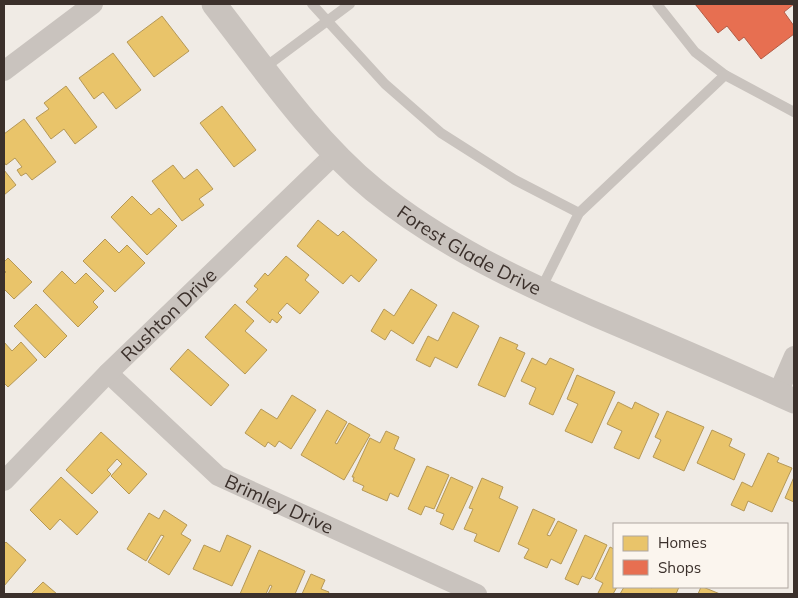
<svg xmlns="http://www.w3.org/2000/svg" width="798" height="598" viewBox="0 0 798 598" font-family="Mulish,sans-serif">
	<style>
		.homes { fill: #e9c46a; stroke: #b59857 }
		.shops { fill: #e76f51; stroke: #b35c46 }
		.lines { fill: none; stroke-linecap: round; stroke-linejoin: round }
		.service { stroke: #c9c3be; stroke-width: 10 }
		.minor { stroke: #c9c3be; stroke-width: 20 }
		.tertiary { stroke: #c9c3be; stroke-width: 25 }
		.labels { text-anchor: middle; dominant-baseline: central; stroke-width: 5; stroke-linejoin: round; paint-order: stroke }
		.street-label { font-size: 19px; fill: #3b302b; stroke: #fbf5ee }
	</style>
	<rect width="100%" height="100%" fill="#f0ebe5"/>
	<g class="homes">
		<polygon points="162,16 189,51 154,77 127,42"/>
		<polygon points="113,53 141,90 116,109 103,92 94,99 79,78"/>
		<polygon points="66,86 97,127 75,144 64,129 51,139 36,118 49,109 44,103"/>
		<polygon points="222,106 256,150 234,167 200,123"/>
		<polygon points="24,119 56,162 32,180 26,173 21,176 17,170 22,167 15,158 6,165 4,162 4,134"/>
		<polygon points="173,165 184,179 197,169 213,189 199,199 204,205 182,221 152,181"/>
		<polygon points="4,170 16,185 4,195"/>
		<polygon points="132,196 151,215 159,208 177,226 147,255 111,217"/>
		<polygon points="318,220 338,236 343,231 377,260 359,282 351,275 343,284 297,246"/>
		<polygon points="105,239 119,253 127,245 145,263 115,292 83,261"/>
		<polygon points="286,256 309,275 305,280 319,292 300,314 287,303 278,313 282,317 277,323 272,319 270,323 246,302 258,289 254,286 265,273 268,276"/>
		<polygon points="8,258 32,282 14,299 4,289 4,274 6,272 4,270 4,262"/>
		<polygon points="62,271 75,284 86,273 104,291 93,302 98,307 78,327 43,291"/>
		<polygon points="411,289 437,305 413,344 391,330 385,340 371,331 384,309 394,316"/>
		<polygon points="36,304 67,336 45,358 14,326"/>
		<polygon points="235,304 254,321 245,331 267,350 245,374 205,337"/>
		<polygon points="453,312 479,326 457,368 435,357 430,367 416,360 428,336 438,341"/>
		<polygon points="500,337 518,345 516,349 525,353 505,397 478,385"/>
		<polygon points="4,342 12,351 21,342 37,360 8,387 4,383"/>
		<polygon points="188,349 229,385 211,406 170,369"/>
		<polygon points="532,358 546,365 550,358 574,369 553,415 529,404 536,388 521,381"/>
		<polygon points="577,375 615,392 592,443 565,431 578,404 567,399"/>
		<polygon points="292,395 316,410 291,449 279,441 275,447 268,442 265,447 245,433 261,409 277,419"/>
		<polygon points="618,402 632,409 635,402 659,414 639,459 614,448 622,431 607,424"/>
		<polygon points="327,410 347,422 335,443 337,444 349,423 370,435 344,480 301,455"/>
		<polygon points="667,411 704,427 684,471 653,457 661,440 655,437"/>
		<polygon points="712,430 732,439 729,446 745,454 734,480 697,463"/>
		<polygon points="386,431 399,437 394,449 415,459 398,497 390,493 387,501 362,490 364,486 353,481 354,477 352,477 370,438 380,443"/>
		<polygon points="101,432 147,474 129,494 111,476 122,464 117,459 107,470 111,474 92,494 66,470"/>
		<polygon points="768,453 779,458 777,462 792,468 772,512 748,501 744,511 731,505 742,482 752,487"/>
		<polygon points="427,466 449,475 434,509 425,506 421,515 408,509"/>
		<polygon points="61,477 98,512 77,535 60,519 50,530 30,510"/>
		<polygon points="451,477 473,487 453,530 440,524 444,514 436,511"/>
		<polygon points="794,477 794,502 785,498"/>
		<polygon points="482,478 503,487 499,498 518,507 499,552 474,541 477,534 464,529 473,509 469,508"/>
		<polygon points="533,509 555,519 547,535 550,536 558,521 577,530 561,564 551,559 547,568 524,558 529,549 518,544"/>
		<polygon points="164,510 187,525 181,534 191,540 169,575 148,562 164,536 161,535 146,561 127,549 149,513 159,519"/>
		<polygon points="227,535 251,546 232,586 193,569 204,545 220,552"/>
		<polygon points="585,535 607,545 592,577 590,579 582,576 578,585 565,579"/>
		<polygon points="6,542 26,560 4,586 4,544"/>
		<polygon points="610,547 614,549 614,587 617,587 613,594 600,594 598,593 603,583 595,579"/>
		<polygon points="259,550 305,571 295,594 268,594 272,586 270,585 266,594 240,594"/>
		<polygon points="311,574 325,580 321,589 329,592 328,594 302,594"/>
		<polygon points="43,582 57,594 31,594"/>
		<polygon points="624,587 650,587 652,588 652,587 679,587 676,594 620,594"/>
		<polygon points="701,587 703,587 720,594 698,594"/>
	</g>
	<polygon class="shops" points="695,4 794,4 784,12 794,26 794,34 761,59 744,37 739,41 727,26 718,33"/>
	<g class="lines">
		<g class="service">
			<polyline points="312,4 385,84 441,133 515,180 579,213"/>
			<polyline points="657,4 695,52 725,75 794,112"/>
			<polyline points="264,68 350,4"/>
			<polyline points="541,289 579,213 725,75"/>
		</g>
		<g class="minor">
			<polyline points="4,71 93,4"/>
			<path id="s1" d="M108,373l110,103 259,118"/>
			<polyline points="778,393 794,356"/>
			<path id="s2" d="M4,481l104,-108 228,-220"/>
		</g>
		<path class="tertiary" id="s3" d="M214,4c50,64 97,134 160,186 66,54 145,91 223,125 66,28 132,56 197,86"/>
	</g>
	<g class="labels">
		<g class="street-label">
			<text stroke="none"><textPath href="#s3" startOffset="359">Forest Glade Drive</textPath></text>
			<text stroke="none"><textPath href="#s2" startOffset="234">Rushton Drive</textPath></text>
			<text stroke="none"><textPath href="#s1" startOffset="218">Brimley Drive</textPath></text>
		</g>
	</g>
	<rect width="798" height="598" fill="none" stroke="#3b302b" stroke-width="10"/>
	<rect x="613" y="523" width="175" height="65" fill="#fbf5ee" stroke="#aea6a0"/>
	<rect x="623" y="536" width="25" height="15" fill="#e9c46a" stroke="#aea6a0"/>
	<text x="658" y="548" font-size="15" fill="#3b302b">Homes</text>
	<rect x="623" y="560" width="25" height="15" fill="#e76f51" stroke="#aea6a0"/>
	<text x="658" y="573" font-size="15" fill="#3b302b">Shops</text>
</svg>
